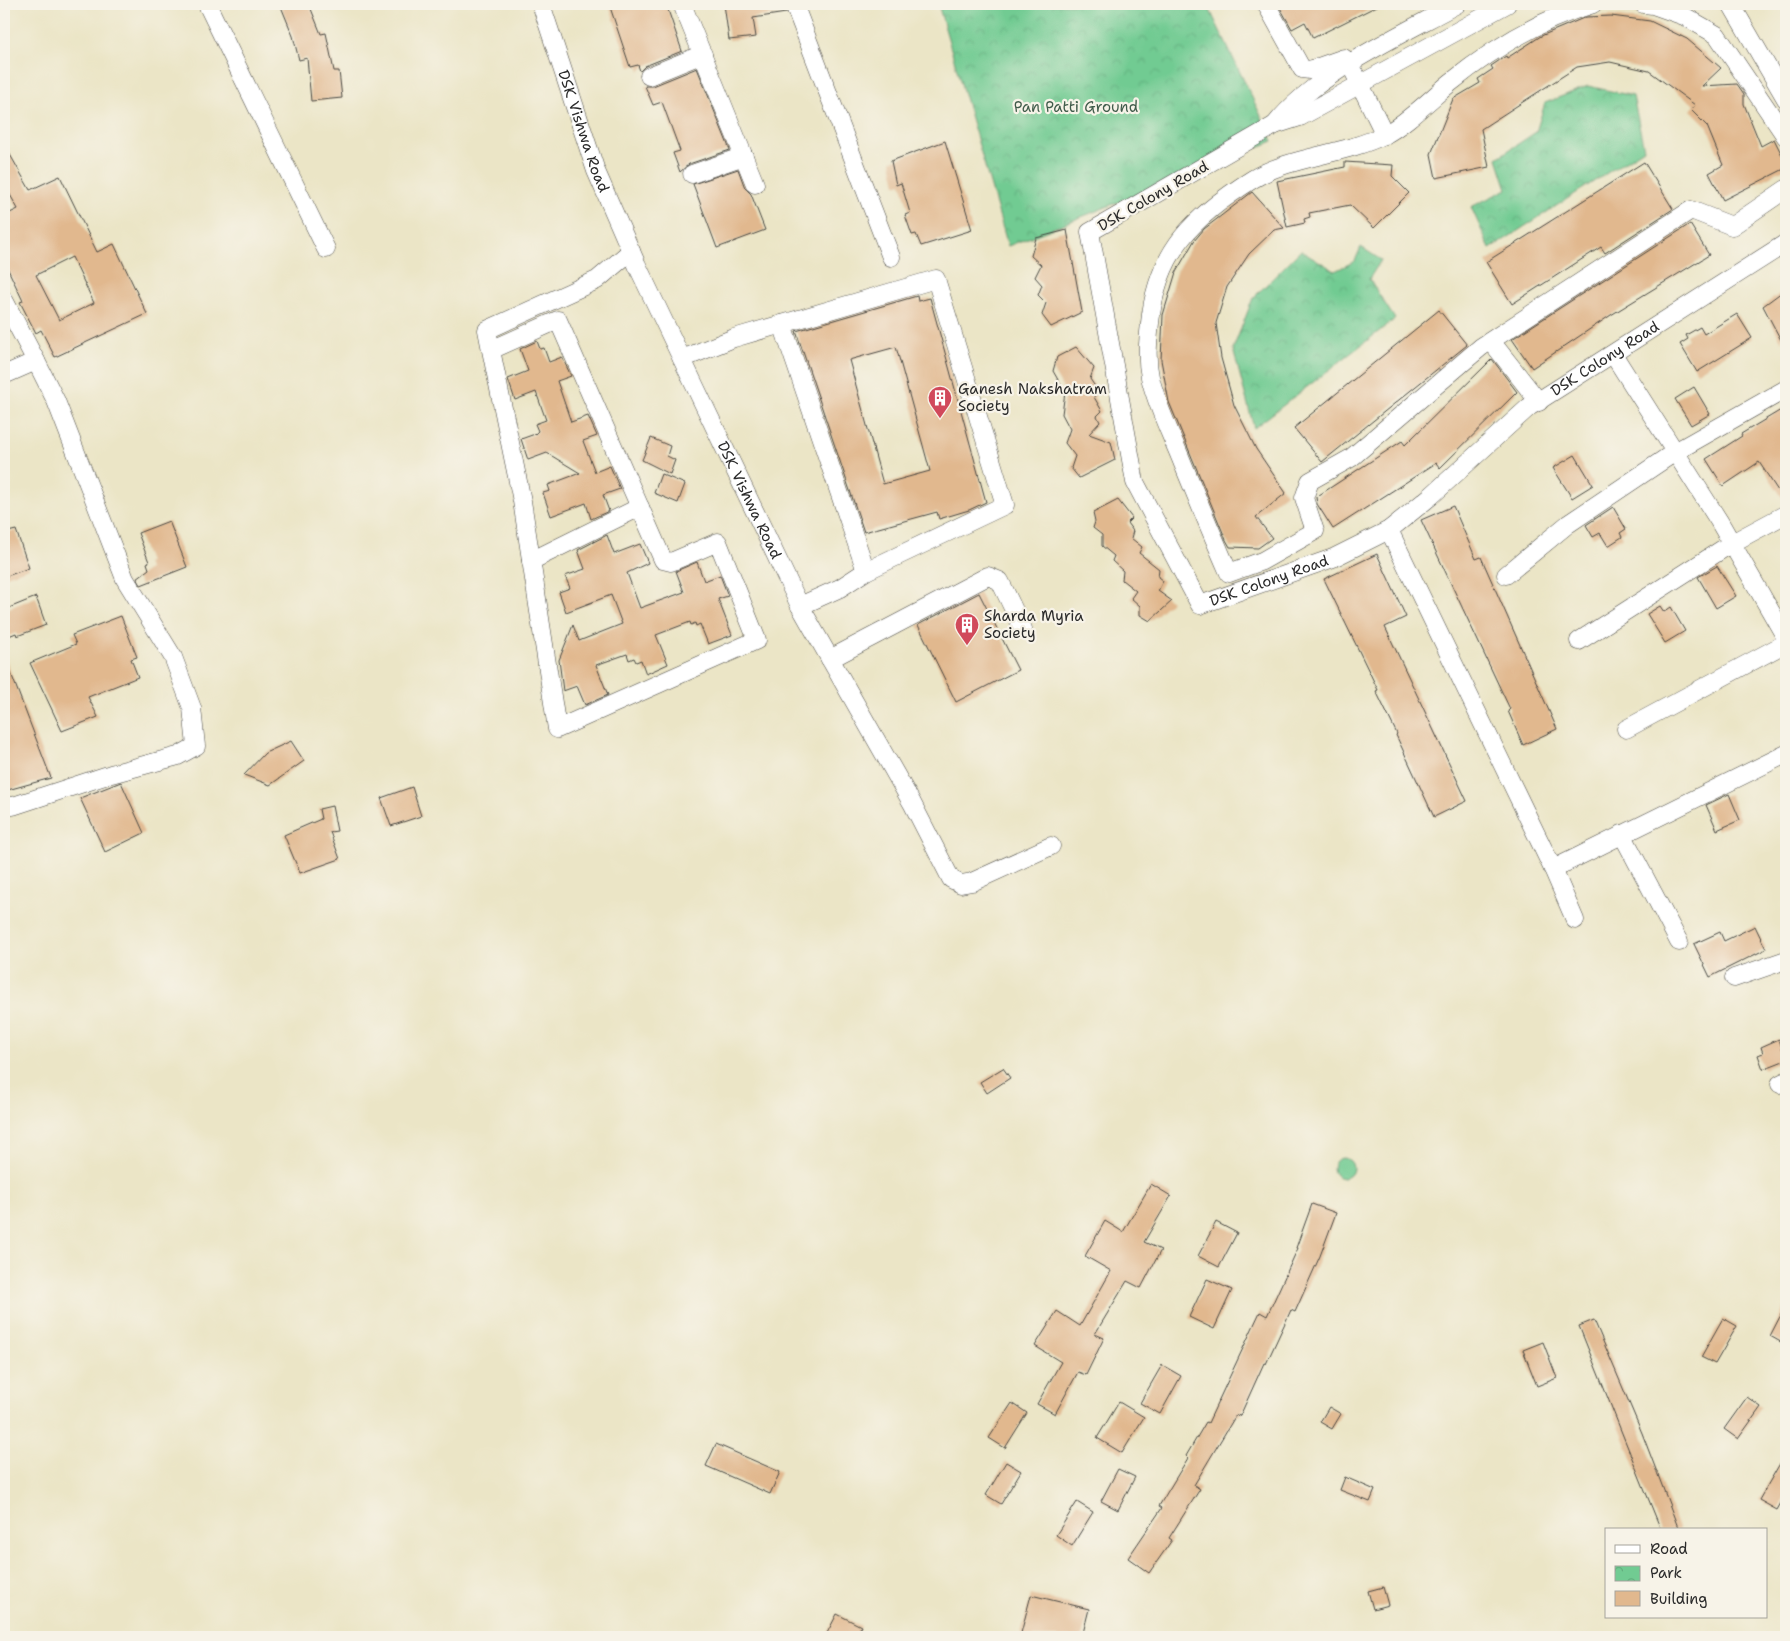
<svg xmlns="http://www.w3.org/2000/svg" width="1790" height="1641" viewBox="0 0 1790 1641" font-family="'Shantell Sans',sans-serif">
	<style>
		.grass { fill: #71cb92; stroke: #4e7b5e }
		.park { fill: url(#park-crowns); stroke: #4e7b5e }
		.building { fill: #e1b88e; fill-rule: evenodd }
		.lines { fill: none; stroke-linecap: round; stroke-linejoin: round }
		.minor-casing { stroke: #484742; stroke-width: 19 }
		.minor { stroke: #fff; stroke-width: 18 }
		.labels { text-anchor: middle; dominant-baseline: central; stroke-width: 4.5; stroke-linejoin: round; paint-order: stroke }
		.park-label { font-size: 15px; fill: #405b4a; stroke: #f7f3e8 }
		.street-label { font-size: 15px; fill: #2b2b2b; stroke: #f7f3e8 }
		.poi-label { font-size: 15px; fill: #2b2b2b; stroke: #f7f3e8; text-anchor: start }
	</style>
	<defs>
		<pattern id="park-crowns" width="20" height="18" patternUnits="userSpaceOnUse" patternTransform="scale(1.25)"><rect width="20" height="18" fill="#71cb92"/><path d="M2 6a3 3 0 1 1 6 0M12 15a3 3 0 1 1 6 0" fill="none" stroke="#62ae7e"/></pattern>
	</defs>
	<rect width="100%" height="100%" fill="#f7f3e8"/>
	<filter id="ink" filterUnits="userSpaceOnUse"><feTurbulence type="fractalNoise" baseFrequency=".02" numOctaves="2"/><feDisplacementMap in="SourceGraphic" scale="10" xChannelSelector="R" yChannelSelector="G"/><feConvolveMatrix kernelMatrix="1 2 1 2 8 2 1 2 1" color-interpolation-filters="sRGB"/></filter>
	<filter id="wash" filterUnits="userSpaceOnUse"><feTurbulence type="fractalNoise" baseFrequency=".0096" numOctaves="4" result="noise"/><feDisplacementMap in="SourceGraphic" scale="20" xChannelSelector="R" yChannelSelector="G"/><feGaussianBlur stdDeviation="1.12" result="paint"/><feColorMatrix in="noise" values="0 0 0 0 0 0 0 0 0 0 0 0 0 0 0 0 0 1.4 0 .05"/><feComposite in="paint" operator="in"/></filter>
	<g filter="url(#wash)">
		<rect width="100%" height="100%" fill="#ebe5c6"/>
		<circle class="grass" cx="1343" cy="1168" r="10"/>
		<g class="park">
			<polygon points="938,4 1207,4 1273,141 1008,246"/>
			<polygon points="1588,86 1633,96 1644,149 1490,249 1471,207 1507,189 1497,158 1536,132 1545,103"/>
			<polygon points="1361,247 1381,260 1369,279 1395,319 1254,428 1233,349 1253,298 1301,250 1335,271 1355,261"/>
		</g>
		<g id="blocks">
			<g class="building">
				<polygon points="280,4 309,4 321,34 326,33 334,71 339,71 342,98 311,101 307,58 299,60 293,36"/>
				<polygon points="621,4 666,4 682,51 645,66 640,71 638,65 630,67 610,7"/>
				<polygon points="724,4 784,4 786,13 753,18 756,37 729,40"/>
				<polygon points="1278,4 1381,4 1313,38 1305,22 1292,29"/>
				<polygon points="1611,16 1650,21 1687,39 1721,68 1702,86 1737,84 1744,94 1744,104 1761,146 1774,139 1786,163 1786,168 1723,200 1709,173 1723,165 1707,126 1691,110 1695,105 1649,71 1610,62 1577,67 1481,129 1489,167 1436,178 1431,154 1453,99 1480,83 1478,79 1493,69 1491,66 1506,56 1507,58 1541,36 1586,17"/>
				<polygon points="697,68 730,150 689,164 680,172 673,153 680,151 662,102 653,105 645,86 653,86"/>
				<polygon points="945,141 972,230 921,246 916,234 912,235 905,215 910,213 901,183 896,185 891,161"/>
				<path d="M4,144l26,46 30,-14 37,76 17,-8 33,70 -92,43 -14,-27 -5,3 -16,-31 3,-1 -19,-40v-45l14,-7 -14,-25zM72,257l22,46 -35,17 -23,-45z"/>
				<polygon points="1345,162 1393,165 1392,176 1409,193 1374,228 1350,205 1309,213 1310,217 1304,219 1305,223 1287,227 1277,181 1345,167"/>
				<polygon points="1644,162 1673,209 1605,253 1601,247 1512,304 1486,262"/>
				<polygon points="738,169 745,188 751,194 765,230 717,248 693,184"/>
				<polygon points="1252,192 1284,228 1274,230 1249,254 1227,287 1216,323 1221,358 1234,405 1256,449 1286,493 1256,517 1272,538 1258,548 1230,547 1226,540 1169,402 1161,360 1163,315 1176,272 1194,241 1204,229"/>
				<polygon points="1690,224 1709,255 1611,315 1532,368 1512,339"/>
				<polygon points="1067,230 1082,312 1051,327 1042,315 1046,303 1038,295 1042,285 1035,277 1041,265 1031,256 1036,238"/>
				<polygon points="1786,289 1786,323 1782,327 1782,342 1763,306"/>
				<path d="M917,296l1,5 12,-3 56,204 -17,8 -30,9 -2,-7 -73,20 -68,-201zM896,347l34,124 -47,13 -34,-124z"/>
				<polygon points="1439,310 1467,345 1322,462 1294,428"/>
				<polygon points="1737,314 1752,338 1697,372 1680,344 1688,339 1686,335 1700,327 1704,334"/>
				<polygon points="537,341 540,349 544,348 549,362 562,357 571,376 557,381 571,422 588,416 597,436 583,441 595,472 610,466 620,489 603,495 609,511 591,519 586,503 551,516 543,493 550,491 548,485 580,473 547,453 528,460 521,439 535,434 538,431 535,424 546,420 536,392 515,400 508,379 528,371 520,349"/>
				<polygon points="1076,347 1094,368 1090,379 1098,391 1094,397 1102,411 1097,416 1100,422 1089,434 1111,442 1115,460 1079,478 1071,468 1075,456 1065,443 1070,429 1062,414 1065,392 1053,371 1057,357"/>
				<polygon points="1492,359 1517,392 1440,468 1436,463 1333,529 1317,504 1316,497 1402,441 1405,445"/>
				<polygon points="1694,387 1710,414 1691,425 1675,399"/>
				<polygon points="1786,407 1786,503 1759,462 1723,486 1706,459 1742,436 1741,434"/>
				<polygon points="651,438 670,446 667,456 675,460 670,474 642,460"/>
				<polygon points="1575,455 1593,485 1572,498 1553,468"/>
				<polygon points="661,474 685,484 678,503 654,493"/>
				<polygon points="1118,500 1132,518 1127,523 1133,531 1131,538 1142,547 1139,553 1159,569 1158,577 1163,581 1158,591 1172,601 1150,621 1140,615 1140,606 1131,598 1136,591 1122,580 1123,571 1112,561 1114,556 1102,546 1102,535 1093,528 1095,522 1093,513"/>
				<polygon points="1453,506 1476,559 1481,557 1557,729 1523,745 1508,711 1510,709 1421,520"/>
				<polygon points="1613,507 1626,529 1620,533 1622,537 1608,546 1600,533 1593,537 1586,525"/>
				<polygon points="169,521 187,567 141,585 137,578 149,569 147,563 149,562 138,533"/>
				<polygon points="16,530 29,568 4,577 4,533"/>
				<polygon points="607,535 614,554 640,544 648,563 627,573 640,608 684,592 676,571 697,562 704,581 720,575 728,596 718,599 732,635 708,644 700,624 696,626 695,623 691,625 690,622 656,635 668,664 646,674 641,660 636,662 634,658 629,660 627,654 596,665 608,695 585,705 577,686 563,691 559,660 573,625 579,641 622,624 611,595 566,612 559,592 570,588 565,576 585,569 578,550"/>
				<polygon points="1377,554 1406,617 1385,627 1467,801 1434,817 1396,735 1397,734 1376,691 1378,690 1324,579"/>
				<polygon points="1717,566 1736,596 1716,608 1698,577"/>
				<polygon points="979,593 1018,670 956,702 918,625"/>
				<polygon points="36,597 46,625 17,636 16,633 4,638 4,610"/>
				<polygon points="1660,606 1664,612 1671,607 1685,631 1665,643 1647,614"/>
				<polygon points="121,616 137,657 131,659 138,677 88,697 98,717 62,731 30,663 76,644 72,635"/>
				<polygon points="4,655 51,778 4,791"/>
				<polygon points="291,741 304,761 270,785 244,775 265,753"/>
				<polygon points="121,782 144,833 105,852 80,798"/>
				<polygon points="412,787 421,816 391,826 381,798"/>
				<polygon points="1729,794 1740,820 1717,830 1706,805"/>
				<polygon points="332,806 337,831 330,832 340,859 300,873 284,835 321,819 319,809"/>
				<polygon points="1755,926 1766,949 1710,977 1694,944 1720,932 1724,941"/>
				<polygon points="1779,1039 1786,1060 1763,1069 1758,1055 1763,1053 1761,1047"/>
				<polygon points="1003,1068 1010,1078 987,1093 980,1082"/>
				<polygon points="1151,1184 1171,1196 1144,1242 1161,1250 1141,1288 1127,1281 1095,1334 1104,1338 1086,1375 1078,1372 1055,1414 1037,1404 1061,1362 1035,1346 1057,1311 1080,1326 1111,1271 1085,1256 1105,1221 1123,1232"/>
				<polygon points="1312,1204 1336,1213 1320,1256 1295,1312 1291,1310 1266,1364 1264,1363 1240,1416 1236,1415 1194,1485 1200,1489 1169,1538 1172,1540 1149,1573 1128,1558 1162,1508 1159,1506 1188,1458 1186,1456 1206,1422 1208,1423 1260,1312 1267,1316 1298,1248 1296,1248"/>
				<polygon points="1216,1222 1237,1233 1219,1267 1198,1256"/>
				<polygon points="1207,1279 1232,1290 1214,1329 1189,1317"/>
				<polygon points="1786,1305 1786,1345 1770,1336"/>
				<polygon points="1723,1318 1737,1326 1715,1364 1701,1357"/>
				<polygon points="1594,1320 1642,1433 1679,1530 1661,1530 1640,1478 1579,1326"/>
				<polygon points="1543,1342 1557,1378 1537,1386 1523,1350"/>
				<polygon points="1162,1365 1181,1376 1160,1414 1140,1403"/>
				<polygon points="1747,1397 1761,1407 1738,1439 1724,1429"/>
				<polygon points="1119,1402 1144,1417 1122,1453 1097,1438"/>
				<polygon points="1012,1403 1027,1413 1005,1448 989,1438"/>
				<polygon points="1329,1407 1341,1414 1332,1429 1320,1422"/>
				<polygon points="716,1444 780,1472 770,1494 706,1466"/>
				<polygon points="1786,1453 1786,1494 1777,1510 1759,1500"/>
				<polygon points="1006,1462 1021,1471 1001,1504 986,1495"/>
				<polygon points="1118,1469 1135,1477 1118,1510 1101,1501"/>
				<polygon points="1345,1477 1375,1490 1370,1502 1340,1490"/>
				<polygon points="1077,1502 1093,1512 1072,1546 1056,1535"/>
				<polygon points="1383,1587 1388,1605 1373,1609 1368,1591"/>
				<polygon points="1031,1595 1089,1609 1082,1637 1020,1637"/>
				<polygon points="837,1614 861,1626 856,1637 825,1637"/>
			</g>
		</g>
	</g>
	<g filter="url(#ink)">
		<use href="#blocks" fill-opacity="0" stroke="#484742" stroke-width="1"/>
		<g class="lines">
			<defs>
				<g id="minor">
					<polyline points="207,4 326,249"/>
					<path id="s1" d="M541,4l55,167 41,94 163,341 112,197 39,76 10,5 11,-2 79,-36"/>
					<polyline points="682,4 755,184"/>
					<polyline points="794,4 891,257"/>
					<polyline points="1266,4 1302,69 1310,70 1344,58 1350,64 1385,135"/>
					<path id="s2" d="M1507,4l-207,113 -25,8 -185,107 45,250 65,123 133,-47 56,-28 42,-34 98,-89 257,-164"/>
					<path d="M1593,4c-52,15 -101,45 -143,79 -17,14 -47,43 -66,52 -40,20 -93,21 -131,44 -59,37 -96,72 -103,144 -2,18 -4,36 0,54 7,30 22,59 33,87 15,36 30,73 46,109l33,-12 53,-30 -11,-33 6,-17 41,-23 130,-111 210,-137 41,16 54,-37"/>
					<polyline points="1643,4 1653,5 1684,16 1717,35 1786,137"/>
					<polyline points="1731,4 1786,99"/>
					<polyline points="649,76 703,54"/>
					<path d="M1275,125c41,-52 124,-89 182,-121"/>
					<polyline points="692,174 744,156"/>
					<polyline points="4,300 36,361"/>
					<polyline points="782,324 866,571"/>
					<polyline points="1491,341 1539,402"/>
					<polyline points="491,350 558,320 663,560 671,562 718,542 757,640 557,729 522,501 491,350 487,330 597,280 631,251"/>
					<polyline points="1613,354 1719,521 1786,638"/>
					<polyline points="682,359 734,338 936,279 1005,505 866,571 840,588 800,606"/>
					<polyline points="4,375 36,361 56,401 125,579 173,657 192,708 196,746 178,756 111,774 13,806 4,806"/>
					<polyline points="1389,530 1553,869 1575,920"/>
					<polyline points="531,561 640,507"/>
					<polyline points="1506,575 1568,524 1675,452 1786,389"/>
					<polyline points="1579,641 1732,543 1786,514"/>
					<polyline points="830,659 988,576 1000,581 1023,629"/>
					<polyline points="1626,729 1786,643"/>
					<polyline points="1622,834 1679,942"/>
					<polyline points="1553,869 1786,754"/>
					<polyline points="1734,978 1786,960"/>
					<polyline points="1780,1084 1786,1081"/>
				</g>
			</defs>
			<use href="#minor" class="minor-casing"/>
			<use href="#minor" class="minor"/>
		</g>
	</g>
	<defs>
		<symbol id="building-pin" viewBox="-11 -11 22 30"><path d="M0 17L-7.5 6A9.5 9.5 0 1 1 7.5 6Z" fill="#d1495b" stroke="#f7f3e8"/><path d="M-4-6H4V6H1V3H-1V6H-4ZM-2.5-4.3h1.7v1.8h-1.7ZM.8-4.3h1.7v1.8H.8ZM-2.5-1h1.7V.8h-1.7ZM.8-1h1.7V.8H.8Z" fill="#fff"/></symbol>
	</defs>
	<g fill-rule="evenodd">
		<use href="#building-pin" x="926" y="384" width="28" height="38"/>
		<use href="#building-pin" x="953" y="611" width="28" height="38"/>
	</g>
	<g class="labels">
		<g class="park-label">
			<text x="1076" y="107">Pan Patti Ground</text>
		</g>
		<g class="street-label">
			<text stroke="none"><textPath href="#s1" startOffset="134">DSK Vishwa Road</textPath></text>
			<text transform="translate(1153 196) rotate(-30)">DSK Colony Road</text>
			<text stroke="none"><textPath href="#s2" startOffset="1349">DSK Colony Road</textPath></text>
			<text stroke="none"><textPath href="#s1" startOffset="539">DSK Vishwa Road</textPath></text>
			<text stroke="none"><textPath href="#s2" startOffset="942">DSK Colony Road</textPath></text>
		</g>
		<g class="poi-label">
			<text x="958" y="389">Ganesh Nakshatram<tspan x="958" dy="17">Society</tspan></text>
			<text x="984" y="616">Sharda Myria<tspan x="984" dy="17">Society</tspan></text>
		</g>
	</g>
	<rect width="1790" height="1641" fill="none" stroke="#f7f3e8" stroke-width="20"/>
	<rect x="1605" y="1528" width="162" height="90" fill="#f7f3e8" stroke="#a5a39c"/>
	<rect x="1615" y="1545" width="25" height="8" fill="#ffffff" stroke="#a5a39c"/>
	<text x="1650" y="1554" font-size="15" fill="#2b2b2b">Road</text>
	<rect x="1615" y="1566" width="25" height="15" fill="url(#park-crowns)" stroke="#a5a39c"/>
	<text x="1650" y="1578" font-size="15" fill="#2b2b2b">Park</text>
	<rect x="1615" y="1591" width="25" height="15" fill="#e1b88e" stroke="#a5a39c"/>
	<text x="1650" y="1604" font-size="15" fill="#2b2b2b">Building</text>
</svg>
